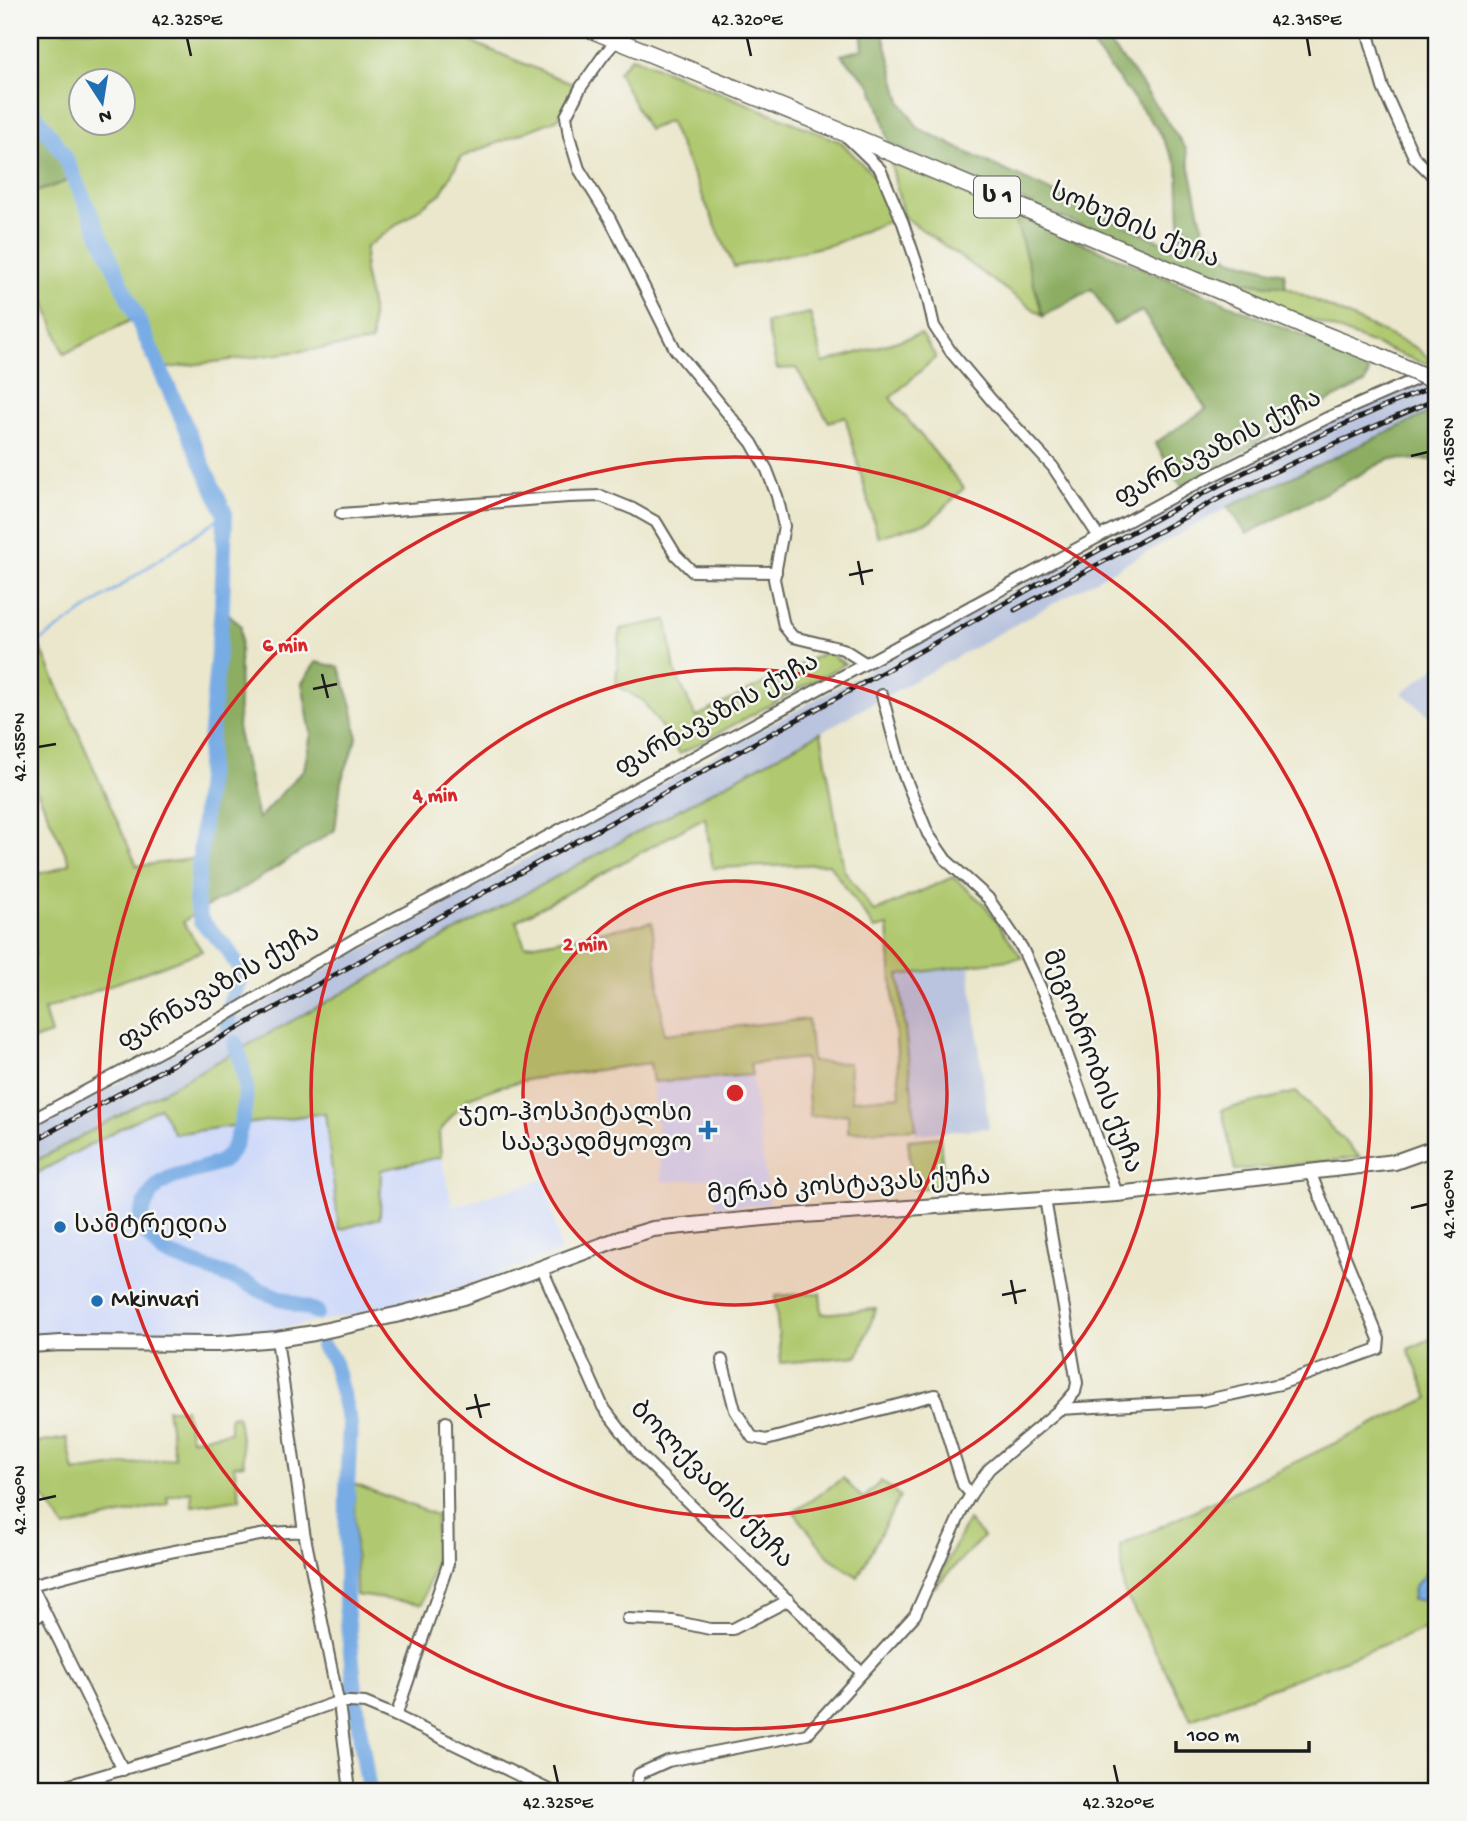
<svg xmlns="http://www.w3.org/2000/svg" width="1467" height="1821" viewBox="0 0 1467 1821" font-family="'Gochi Hand','Noto Sans Georgian',sans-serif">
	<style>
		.built { fill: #d0daf9 }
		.industrial { fill: #bac4de }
		.green { fill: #b0c96f; stroke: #667246; stroke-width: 2; fill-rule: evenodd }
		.forest { fill: #8cad62; stroke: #54643f; stroke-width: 2 }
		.water { fill: #78ace5; stroke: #4a6480; stroke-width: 2 }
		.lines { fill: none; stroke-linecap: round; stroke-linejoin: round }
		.stream { stroke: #78ace5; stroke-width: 2.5 }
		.river { stroke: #78ace5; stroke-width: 16 }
		.minor-casing { stroke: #64635a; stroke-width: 14 }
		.major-casing { stroke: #64635a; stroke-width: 18 }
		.highway-casing { stroke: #64635a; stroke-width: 19 }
		.minor { stroke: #fff; stroke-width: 10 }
		.major { stroke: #fff; stroke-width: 14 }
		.highway { stroke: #fff; stroke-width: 16 }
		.rail-casing { stroke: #1c1c1c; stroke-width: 5 }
		.rail { stroke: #f6f6f2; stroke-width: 2.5; stroke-dasharray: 8; stroke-linecap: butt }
		.highway-bridge-casing { stroke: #64635a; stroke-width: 19; stroke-linecap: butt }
		.highway-bridge { stroke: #fff; stroke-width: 16 }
		.ticks { fill: none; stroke: #1c1c1c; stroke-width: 2.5 }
		.ring { fill: none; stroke: #d62828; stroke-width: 3.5 }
		.poi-dot { fill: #1f6fb2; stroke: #f6f6f2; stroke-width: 2.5 }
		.labels { text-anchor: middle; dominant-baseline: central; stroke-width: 5; stroke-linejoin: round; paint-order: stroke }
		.shield { fill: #f6f6f2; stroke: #5d5d5c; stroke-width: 2 }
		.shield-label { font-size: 24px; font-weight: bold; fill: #1c1c1c }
		.street-label { font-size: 26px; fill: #1c1c1c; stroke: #f6f6f2 }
		.poi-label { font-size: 26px; fill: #1c1c1c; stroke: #f6f6f2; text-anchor: start }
		.centre { fill: #d62828; stroke: #f6f6f2; stroke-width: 3.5 }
		.ring-label { font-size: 21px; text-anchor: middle; font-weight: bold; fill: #d62828; stroke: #f6f6f2; stroke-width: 5; stroke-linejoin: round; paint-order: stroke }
		.neatline { fill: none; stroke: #1c1c1c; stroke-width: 2.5 }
		.ticks-label { font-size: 18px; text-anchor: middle; fill: #1c1c1c }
	</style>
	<rect width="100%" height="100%" fill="#f6f6f2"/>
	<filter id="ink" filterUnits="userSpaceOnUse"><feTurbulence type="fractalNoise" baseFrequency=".0143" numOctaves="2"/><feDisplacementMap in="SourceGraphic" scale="14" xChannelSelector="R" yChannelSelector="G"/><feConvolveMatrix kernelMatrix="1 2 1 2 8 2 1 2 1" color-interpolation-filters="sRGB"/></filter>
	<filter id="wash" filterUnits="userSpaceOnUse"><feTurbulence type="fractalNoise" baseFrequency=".00686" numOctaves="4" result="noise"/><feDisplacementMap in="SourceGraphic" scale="28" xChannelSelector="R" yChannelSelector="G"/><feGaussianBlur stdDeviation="1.57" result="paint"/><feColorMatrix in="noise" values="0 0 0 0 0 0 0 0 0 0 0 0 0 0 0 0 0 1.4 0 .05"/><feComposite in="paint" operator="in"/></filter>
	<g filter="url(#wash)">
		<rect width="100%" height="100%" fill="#ebe7cc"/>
		<g class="built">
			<polygon points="752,1075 769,1204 716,1207 713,1178 662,1182 653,1082"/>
			<polygon points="160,1107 175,1134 326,1113 381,1170 441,1157 453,1206 545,1179 561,1252 449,1291 373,1311 252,1334 177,1337 30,1338 30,1178"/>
		</g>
		<g class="industrial">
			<polygon points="1437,376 1437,409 1228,507 754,769 30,1164 30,1132 1205,485 1332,421 1401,392"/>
			<polygon points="1437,666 1437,722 1402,693"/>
			<polygon points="969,965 989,1128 916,1134 898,975"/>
		</g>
		<g class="green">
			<path d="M30,30h413l132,55 -17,34 -97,38 -20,36 -75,54 -2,24 8,38v33l-212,27 -23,-52 -73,37 -34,-94v-66l44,-15 -11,-26 -33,-46zM80,80h42v42h-42z"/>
			<polygon points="632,57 841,142 873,175 896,218 834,244 734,267 669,121 648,130 618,72"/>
			<polygon points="891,163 1014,214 1043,316 903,216"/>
			<polygon points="1202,277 1286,287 1415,347 1436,364 1420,362"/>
			<polygon points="810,313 823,363 921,334 936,357 890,398 964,488 931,521 878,537 845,416 829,422 796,368 777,369 766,323"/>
			<polygon points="667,620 675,672 696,717 826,652 845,664 680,754 643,701 616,685 620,629"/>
			<polygon points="38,642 137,866 200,858 196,901 198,911 183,922 202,951 44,1010 51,1034 30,1041 30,957 35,955 30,938 30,875 55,870 70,863 30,775 30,648"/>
			<path d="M821,732l23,138 30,42 79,-35 32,28 37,53 -123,17 17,154 -68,3v-18l-38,3 -5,-59 -55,6 2,11 -99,7 -3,-19 -119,16 -33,8 -30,11 -17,19 -12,16 2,24 -60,13 -1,48 -41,12 -14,-117 -151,21 -14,-27 -130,70v-13zM705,817l8,51 116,-4 46,65 13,-3 12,170 -48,4 -3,-37 -37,-1 -4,-43 -144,15 -12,-112 -127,24 -9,-25z"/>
			<polygon points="1296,1092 1360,1157 1303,1164 1235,1170 1222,1110"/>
			<polygon points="940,1137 944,1186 913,1189 908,1140"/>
			<polygon points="820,1293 822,1314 876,1309 858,1356 781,1363 775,1296"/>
			<polygon points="1437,1336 1437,1541 1435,1543 1433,1565 1425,1575 1429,1600 1437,1597 1437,1624 1191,1719 1124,1591 1120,1546 1429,1398 1408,1349"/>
			<polygon points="167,1409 185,1409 191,1439 230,1432 230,1417 238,1416 244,1464 234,1465 240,1499 192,1506 191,1491 167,1497 168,1504 65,1528 31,1479 30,1444 67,1438 74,1472 175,1458"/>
			<polygon points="843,1478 863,1499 881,1481 900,1496 858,1577 829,1557 794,1512"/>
			<polygon points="354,1484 436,1515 435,1562 422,1604 356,1595"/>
			<polygon points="968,1520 983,1537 933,1589"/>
		</g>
		<g class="forest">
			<polygon points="861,30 882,30 901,102 918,128 972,155 1181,251 1178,167 1158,130 1091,44 1105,39 1134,73 1186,149 1204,234 1230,259 1284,273 1286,287 1202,277 889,144 882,116 871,85 841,55 863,49"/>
			<polygon points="30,107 63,153 75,178 30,194"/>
			<polygon points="1014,214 1345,353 1369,372 1365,383 1298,416 1229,460 1181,486 1155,443 1206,409 1142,311 1114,325 1092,289 1043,316"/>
			<polygon points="1437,409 1437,460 1389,459 1247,534 1228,507"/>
			<polygon points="222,607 241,626 238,732 258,819 304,769 311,734 302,683 316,662 339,667 353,709 357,738 341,782 335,830 244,888 198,911 196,901 197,890"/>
		</g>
		<polygon class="water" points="1437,1541 1437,1597 1429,1600 1412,1600 1414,1587 1433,1565 1435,1543"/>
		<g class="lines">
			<polyline class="stream" points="30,648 225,514"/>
			<g class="river">
				<polyline points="30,107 63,153 225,514 222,607 196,901 201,921 227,948 240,970 239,981 230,1003 228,1025"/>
				<path d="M235,1043c12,32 14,53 5,85 -3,12 -7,25 -18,33 -6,4 -18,7 -25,9 -35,9 -46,13 -57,49l7,15 17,19 75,27 28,13 50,19"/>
				<polyline points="322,1346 333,1359 350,1424 347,1490 346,1605 359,1727 369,1791"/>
			</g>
		</g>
	</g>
	<g filter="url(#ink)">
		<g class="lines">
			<defs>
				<g id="minor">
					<polyline points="1367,30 1383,88 1414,157 1437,180"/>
					<polyline points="617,40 603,56 581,87 566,116 569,136 579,169 610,219 675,349 752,443 767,470 777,496 784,526 774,579 784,626 793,637 843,649 865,663"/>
					<polyline points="847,137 880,169 903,223 926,291 934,326 951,352 993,402 1053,467 1099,537"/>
					<polyline points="341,514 568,497 601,496 633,509 656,522 676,555 692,571 776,572"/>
					<polyline points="882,695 902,770 928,834 946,860 988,898 1022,948 1054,1017 1117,1194"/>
					<polyline points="30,1121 222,1018 355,939 471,878 1194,485 1327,418 1437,370"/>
					<polyline points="542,1269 603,1407 640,1455 862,1673"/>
					<polyline points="277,1339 304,1532 340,1711 350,1791"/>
					<polyline points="722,1360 735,1410 752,1437 766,1440 935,1395 963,1485 971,1494"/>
					<polyline points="1060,1409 1202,1401 1280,1384 1378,1349 1379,1339 1310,1172"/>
					<polyline points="30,1582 123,1770"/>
					<path d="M31,1585c64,-18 128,-32 193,-43 26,-5 53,-12 80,-10"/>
					<polyline points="628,1619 673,1621 710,1629 733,1629 789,1600"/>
					<polyline points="30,1620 45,1613"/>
					<polyline points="396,1716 448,1564 446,1422"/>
					<polyline points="50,1791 271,1725 337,1702 350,1702 365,1703 396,1716 551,1791"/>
					<polyline points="635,1791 639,1774 668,1761 807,1734 915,1615 963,1508 971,1494 989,1469 1060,1409 1075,1392 1077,1383 1045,1199"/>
				</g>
				<polyline id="major" points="30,1345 61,1343 217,1344 277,1339 314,1333 400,1314 464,1297 616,1240 653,1229 774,1217 1117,1194 1395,1162 1437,1147"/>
				<polyline id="highway" points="592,30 840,131 1313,330 1376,355"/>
			</defs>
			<use href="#minor" class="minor-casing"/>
			<use href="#major" class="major-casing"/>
			<use href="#highway" class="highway-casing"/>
			<use href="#minor" class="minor"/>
			<use href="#major" class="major"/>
			<use href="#highway" class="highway"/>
			<defs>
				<g id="rail">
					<polyline points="1015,610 1225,495 1325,448 1437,399"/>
					<path d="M30,1143c279,-154 558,-308 837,-462 187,-104 371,-218 570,-296"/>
				</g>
			</defs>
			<use href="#rail" class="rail-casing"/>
			<use href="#rail" class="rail"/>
			<defs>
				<polyline id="highway-bridge" points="1376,355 1437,382"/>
			</defs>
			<use href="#highway-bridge" class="highway-bridge-casing"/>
			<use href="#highway-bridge" class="highway-bridge"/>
		</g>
	</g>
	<path class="ticks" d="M187,38l4,18M747,38l4,18M1307,38l3,18M1411,456l17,-4M858,561l5,24M849,575l24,-5M322,674l6,24M313,689l24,-5M38,747l18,-3M1411,1208l17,-4M1011,1280l5,24M1002,1295l24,-5M475,1394l6,24M466,1409l24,-5M38,1500l18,-4M554,1765l4,18M1114,1765l4,18"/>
	<circle cx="735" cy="1093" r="212" fill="#d62828" fill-opacity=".12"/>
	<g class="ring">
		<circle cx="735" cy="1093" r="212"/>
		<circle cx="735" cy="1093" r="424"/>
		<circle cx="735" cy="1093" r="636"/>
	</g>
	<g class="poi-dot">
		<path d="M704.5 1119.5h7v7h7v7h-7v7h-7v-7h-7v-7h7z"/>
		<circle cx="60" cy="1227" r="7"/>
		<circle cx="97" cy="1301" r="7"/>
	</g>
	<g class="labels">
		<rect class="shield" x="974" y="176.5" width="46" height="41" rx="5"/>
		<g class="shield-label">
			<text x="997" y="197">ს 1</text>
		</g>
		<g class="street-label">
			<text transform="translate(1134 228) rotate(23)">სოხუმის ქუჩა</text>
			<text transform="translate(1219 450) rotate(-27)">ფარნავაზის ქუჩა</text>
			<text transform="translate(718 717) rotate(-29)">ფარნავაზის ქუჩა</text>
			<text transform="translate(220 989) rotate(-30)">ფარნავაზის ქუჩა</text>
			<text transform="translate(1090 1062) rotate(69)">მეგობრობის ქუჩა</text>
			<text transform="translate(849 1188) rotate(-4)">მერაბ კოსტავას ქუჩა</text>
			<text transform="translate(710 1486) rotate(46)">ბოლქვაძის ქუჩა</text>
		</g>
		<g class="poi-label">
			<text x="692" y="1115" text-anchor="end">ჯეო-ჰოსპიტალსი<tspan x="692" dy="30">საავადმყოფო</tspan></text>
			<text x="74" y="1227">სამტრედია</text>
			<text x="111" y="1301">Mkinvari</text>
		</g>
	</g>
	<circle cx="735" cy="1093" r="10" class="centre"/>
	<g class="ring-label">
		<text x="285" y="651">6 min</text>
		<text x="435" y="801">4 min</text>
		<text x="585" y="950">2 min</text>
	</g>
	<rect width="1467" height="1821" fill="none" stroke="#f6f6f2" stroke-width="77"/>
	<g transform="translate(102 102) rotate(168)"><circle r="33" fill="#f6f6f2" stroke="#9f9f9c" stroke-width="2"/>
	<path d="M0-5L12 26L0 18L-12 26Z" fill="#1f6fb2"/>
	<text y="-10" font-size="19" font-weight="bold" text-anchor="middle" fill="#1c1c1c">N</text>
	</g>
	<path d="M1176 1741v10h133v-10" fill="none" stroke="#1c1c1c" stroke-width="3.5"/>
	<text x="1187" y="1741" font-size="21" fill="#1c1c1c" stroke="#f6f6f2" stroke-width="5" paint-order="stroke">100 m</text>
	<rect x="38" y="38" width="1390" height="1745" class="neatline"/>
	<g class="ticks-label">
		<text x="187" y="25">42.325°E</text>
		<text x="747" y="25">42.320°E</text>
		<text x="1307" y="25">42.315°E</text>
		<text transform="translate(1448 452) rotate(-90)" y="6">42.155°N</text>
		<text transform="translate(19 747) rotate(-90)" y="6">42.155°N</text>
		<text transform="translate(1448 1204) rotate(-90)" y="6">42.160°N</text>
		<text transform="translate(19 1500) rotate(-90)" y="6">42.160°N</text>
		<text x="558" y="1808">42.325°E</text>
		<text x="1118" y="1808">42.320°E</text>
	</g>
</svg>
